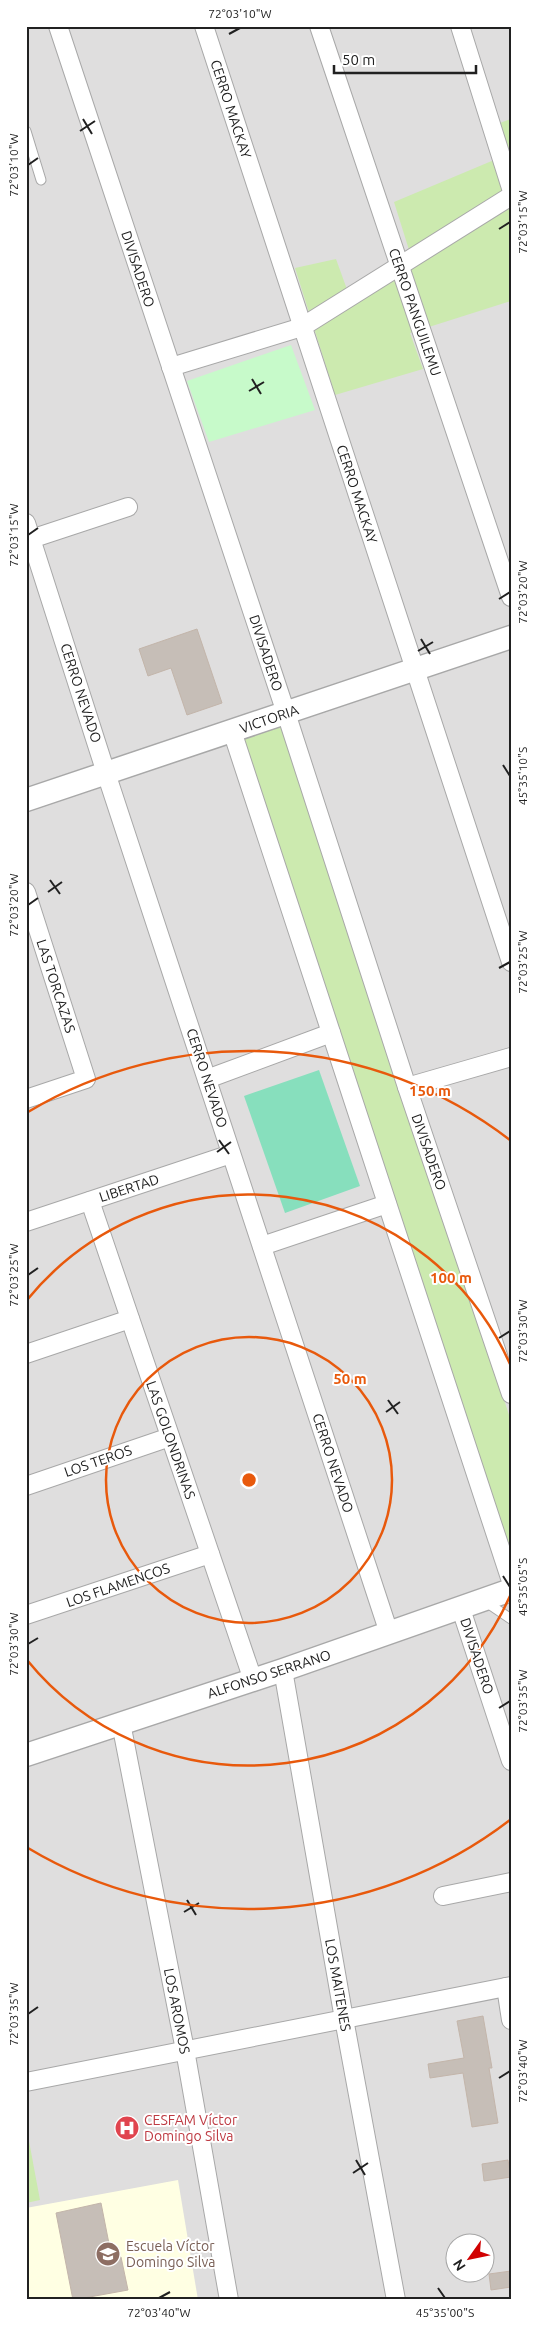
<svg xmlns="http://www.w3.org/2000/svg" width="537" height="2326" viewBox="0 0 537 2326" font-family="Ubuntu,sans-serif">
	<style>
		.residential { fill: #dfdede; fill-rule: evenodd }
		.education { fill: #ffffe3 }
		.grass { fill: #cceaaf }
		.park { fill: #c7faca }
		.pitch { fill: #87dfbd }
		.building { fill: #c6beb7; stroke: #c3b5aa }
		.lines { fill: none; stroke-linecap: round; stroke-linejoin: round }
		.service-casing { stroke: #a8a8a8; stroke-width: 11 }
		.minor-casing { stroke: #a8a8a8; stroke-width: 20 }
		.tertiary-casing { stroke: #a8a8a8; stroke-width: 25 }
		.service { stroke: #fff; stroke-width: 9 }
		.minor { stroke: #fff; stroke-width: 18 }
		.tertiary { stroke: #fff; stroke-width: 22 }
		.ticks { fill: none; stroke: #212121; stroke-width: 2 }
		.ring { fill: none; stroke: #e8590c; stroke-width: 2.5 }
		.labels { text-anchor: middle; dominant-baseline: central; stroke-width: 4; stroke-linejoin: round; paint-order: stroke }
		.street-label { font-size: 14px; fill: #212121; stroke: #fff }
		.health-label { font-size: 14px; fill: #be3a42; stroke: #fff; text-anchor: start }
		.education-label { font-size: 14px; fill: #785e54; stroke: #fff; text-anchor: start }
		.centre { fill: #e8590c; stroke: #fff; stroke-width: 2.5 }
		.ring-label { font-size: 15px; text-anchor: middle; font-weight: bold; fill: #e8590c; stroke: #fff; stroke-width: 4; stroke-linejoin: round; paint-order: stroke }
		.neatline { fill: none; stroke: #212121; stroke-width: 2 }
		.ticks-label { font-size: 12px; text-anchor: middle; fill: #212121 }
	</style>
	<rect width="100%" height="100%" fill="#f1eee8"/>
	<path class="residential" d="M26,26h485v2274h-485zM454,2244h30v30h-30z"/>
	<polygon class="education" points="178,2180 198,2300 26,2300 26,2208"/>
	<g class="grass">
		<polygon points="511,119 511,301 410,333 423,369 335,395 295,268 336,259 349,295 410,253 394,202 506,155 497,124"/>
		<polygon points="282,722 511,1421 511,1553 239,737"/>
		<polygon points="26,2125 40,2200 26,2203"/>
	</g>
	<polygon class="park" points="291,345 315,410 209,442 187,381"/>
	<polygon class="pitch" points="319,1070 360,1186 285,1213 244,1096"/>
	<g class="building">
		<polygon points="197,629 222,703 187,715 171,668 148,676 139,649"/>
		<polygon points="483,2016 492,2068 489,2068 498,2123 472,2127 463,2073 430,2078 428,2064 464,2058 457,2021"/>
		<polygon points="508,2160 511,2177 484,2181 482,2164"/>
		<polygon points="101,2203 112,2259 121,2257 128,2290 73,2300 56,2213"/>
		<polygon points="511,2271 511,2287 491,2290 489,2274"/>
	</g>
	<g class="lines">
		<defs>
			<g id="service">
				<polyline points="26,131 41,180"/>
				<polyline points="486,1602 511,1619"/>
			</g>
			<g id="minor">
				<polyline points="58,26 286,713 407,1087 511,1394"/>
				<polyline points="204,26 511,962"/>
				<polyline points="319,26 511,597"/>
				<polyline points="460,26 511,188"/>
				<polyline points="171,367 302,327 511,196"/>
				<polyline points="26,523 106,773 389,1633"/>
				<polyline points="31,539 128,507"/>
				<polyline points="232,731 511,1581"/>
				<polyline points="26,892 86,1079 26,1099"/>
				<polyline points="207,1079 331,1033"/>
				<polyline points="407,1087 511,1057"/>
				<polyline points="90,1201 253,1680"/>
				<polyline points="26,1222 231,1154"/>
				<polyline points="262,1246 387,1204"/>
				<polyline points="26,1354 130,1319"/>
				<polyline points="26,1486 170,1437"/>
				<polyline points="461,1609 511,1761"/>
				<polyline points="26,1615 210,1554"/>
				<polyline points="283,1670 344,2019 396,2300"/>
				<polyline points="121,1723 185,2050 229,2300"/>
				<polyline points="443,1896 511,1882"/>
				<polyline points="506,1987 511,2020"/>
				<polyline points="26,2082 511,1986"/>
			</g>
			<g id="tertiary">
				<polyline points="26,800 511,637"/>
				<polyline points="26,1755 283,1670 511,1590"/>
			</g>
		</defs>
		<use href="#service" class="service-casing"/>
		<use href="#minor" class="minor-casing"/>
		<use href="#tertiary" class="tertiary-casing"/>
		<use href="#service" class="service"/>
		<use href="#minor" class="minor"/>
		<use href="#tertiary" class="tertiary"/>
	</g>
	<path class="ticks" d="M229,34l11,-6M83,119l9,15M80,131l15,-10M28,165l10,-7M499,229l11,-7M252,379l9,15M249,391l15,-9M28,535l10,-7M499,599l11,-7M421,639l9,15M418,651l15,-9M503,765l7,11M50,880l10,14M48,892l14,-10M28,905l10,-7M499,968l11,-6M219,1140l10,14M217,1152l14,-10M28,1275l10,-7M499,1338l11,-7M388,1400l10,14M386,1412l14,-10M503,1576l7,11M28,1644l10,-6M499,1708l11,-7M187,1900l9,15M184,1912l15,-9M28,2014l10,-7M499,2078l11,-7M356,2160l9,15M353,2173l15,-10M438,2288l7,10M159,2298l11,-6"/>
	<g class="ring">
		<circle cx="249" cy="1480" r="143"/>
		<path d="M510 1596A286 286 0 0 1 27 1660M27 1300A286 286 0 0 1 510 1364"/>
		<path d="M510 1820A429 429 0 0 1 28 1848M28 1112A429 429 0 0 1 510 1140"/>
	</g>
	<defs>
		<symbol id="hospital-disc" viewBox="-11 -11 22 22"><circle r="9.5" fill="#e0444e" stroke="#fff"/><path d="M-5-5h3v3.5h4V-5h3V5h-3V1.5h-4V5h-3Z" fill="#fff"/></symbol>
		<symbol id="school-disc" viewBox="-11 -11 22 22"><circle r="9.5" fill="#8d6e63" stroke="#fff"/><path d="M0-5L7-2L0 1L-7-2ZM-4 1L0 2.5L4 1V4Q0 6-4 4Z" fill="#fff"/></symbol>
	</defs>
	<g fill-rule="evenodd">
		<use href="#hospital-disc" x="113" y="2114" width="28" height="28"/>
		<use href="#school-disc" x="94" y="2240" width="28" height="28"/>
	</g>
	<g class="labels">
		<g class="street-label">
			<text transform="translate(231 109) rotate(72)">CERRO MACKAY</text>
			<text transform="translate(138 269) rotate(72)">DIVISADERO</text>
			<text transform="translate(415 312) rotate(71)">CERRO PANGUILEMU</text>
			<text transform="translate(357 494) rotate(72)">CERRO MACKAY</text>
			<text transform="translate(266 653) rotate(72)">DIVISADERO</text>
			<text transform="translate(81 693) rotate(72)">CERRO NEVADO</text>
			<text transform="translate(269 719) rotate(-19)">VICTORIA</text>
			<text transform="translate(56 986) rotate(72)">LAS TORCAZAS</text>
			<text transform="translate(207 1078) rotate(72)">CERRO NEVADO</text>
			<text transform="translate(429 1152) rotate(71)">DIVISADERO</text>
			<text transform="translate(129 1188) rotate(-18)">LIBERTAD</text>
			<text transform="translate(171 1440) rotate(71)">LAS GOLONDRINAS</text>
			<text transform="translate(98 1461) rotate(-19)">LOS TEROS</text>
			<text transform="translate(333 1463) rotate(72)">CERRO NEVADO</text>
			<text transform="translate(118 1585) rotate(-19)">LOS FLAMENCOS</text>
			<text transform="translate(477 1656) rotate(72)">DIVISADERO</text>
			<text transform="translate(269 1674) rotate(-18)">ALFONSO SERRANO</text>
			<text transform="translate(338 1985) rotate(80)">LOS MAITENES</text>
			<text transform="translate(177 2011) rotate(79)">LOS AROMOS</text>
		</g>
		<g class="health-label">
			<text x="144" y="2120">CESFAM Víctor<tspan x="144" dy="16">Domingo Silva</tspan></text>
		</g>
		<g class="education-label">
			<text x="126" y="2246">Escuela Víctor<tspan x="126" dy="16">Domingo Silva</tspan></text>
		</g>
	</g>
	<circle cx="249" cy="1480" r="8" class="centre"/>
	<g class="ring-label">
		<text x="430" y="1096">150 m</text>
		<text x="451" y="1283">100 m</text>
		<text x="350" y="1384">50 m</text>
	</g>
	<rect width="537" height="2326" fill="none" stroke="#ffffff" stroke-width="55"/>
	<g transform="translate(470 2258) rotate(237)"><circle r="24" fill="#ffffff" stroke="#a6a6a6"/>
	<path d="M0-4L9 19L0 12L-9 19Z" fill="#d10102"/>
	<text y="-8" font-size="14" font-weight="bold" text-anchor="middle" fill="#212121">N</text>
	</g>
	<path d="M334 65v8h142v-8" fill="none" stroke="#212121" stroke-width="2.5"/>
	<text x="342" y="65" font-size="15" fill="#212121" stroke="#ffffff" stroke-width="4" paint-order="stroke">50 m</text>
	<rect x="28" y="28" width="482" height="2270" class="neatline"/>
	<g class="ticks-label">
		<text x="240" y="18">72°03'10"W</text>
		<text transform="translate(14 165) rotate(-90)" y="4">72°03'10"W</text>
		<text transform="translate(523 222) rotate(-90)" y="4">72°03'15"W</text>
		<text transform="translate(14 535) rotate(-90)" y="4">72°03'15"W</text>
		<text transform="translate(523 592) rotate(-90)" y="4">72°03'20"W</text>
		<text transform="translate(523 776) rotate(-90)" y="4">45°35'10"S</text>
		<text transform="translate(14 905) rotate(-90)" y="4">72°03'20"W</text>
		<text transform="translate(523 962) rotate(-90)" y="4">72°03'25"W</text>
		<text transform="translate(14 1275) rotate(-90)" y="4">72°03'25"W</text>
		<text transform="translate(523 1331) rotate(-90)" y="4">72°03'30"W</text>
		<text transform="translate(523 1587) rotate(-90)" y="4">45°35'05"S</text>
		<text transform="translate(14 1644) rotate(-90)" y="4">72°03'30"W</text>
		<text transform="translate(523 1701) rotate(-90)" y="4">72°03'35"W</text>
		<text transform="translate(14 2014) rotate(-90)" y="4">72°03'35"W</text>
		<text transform="translate(523 2071) rotate(-90)" y="4">72°03'40"W</text>
		<text x="159" y="2317">72°03'40"W</text>
		<text x="445" y="2317">45°35'00"S</text>
	</g>
</svg>
